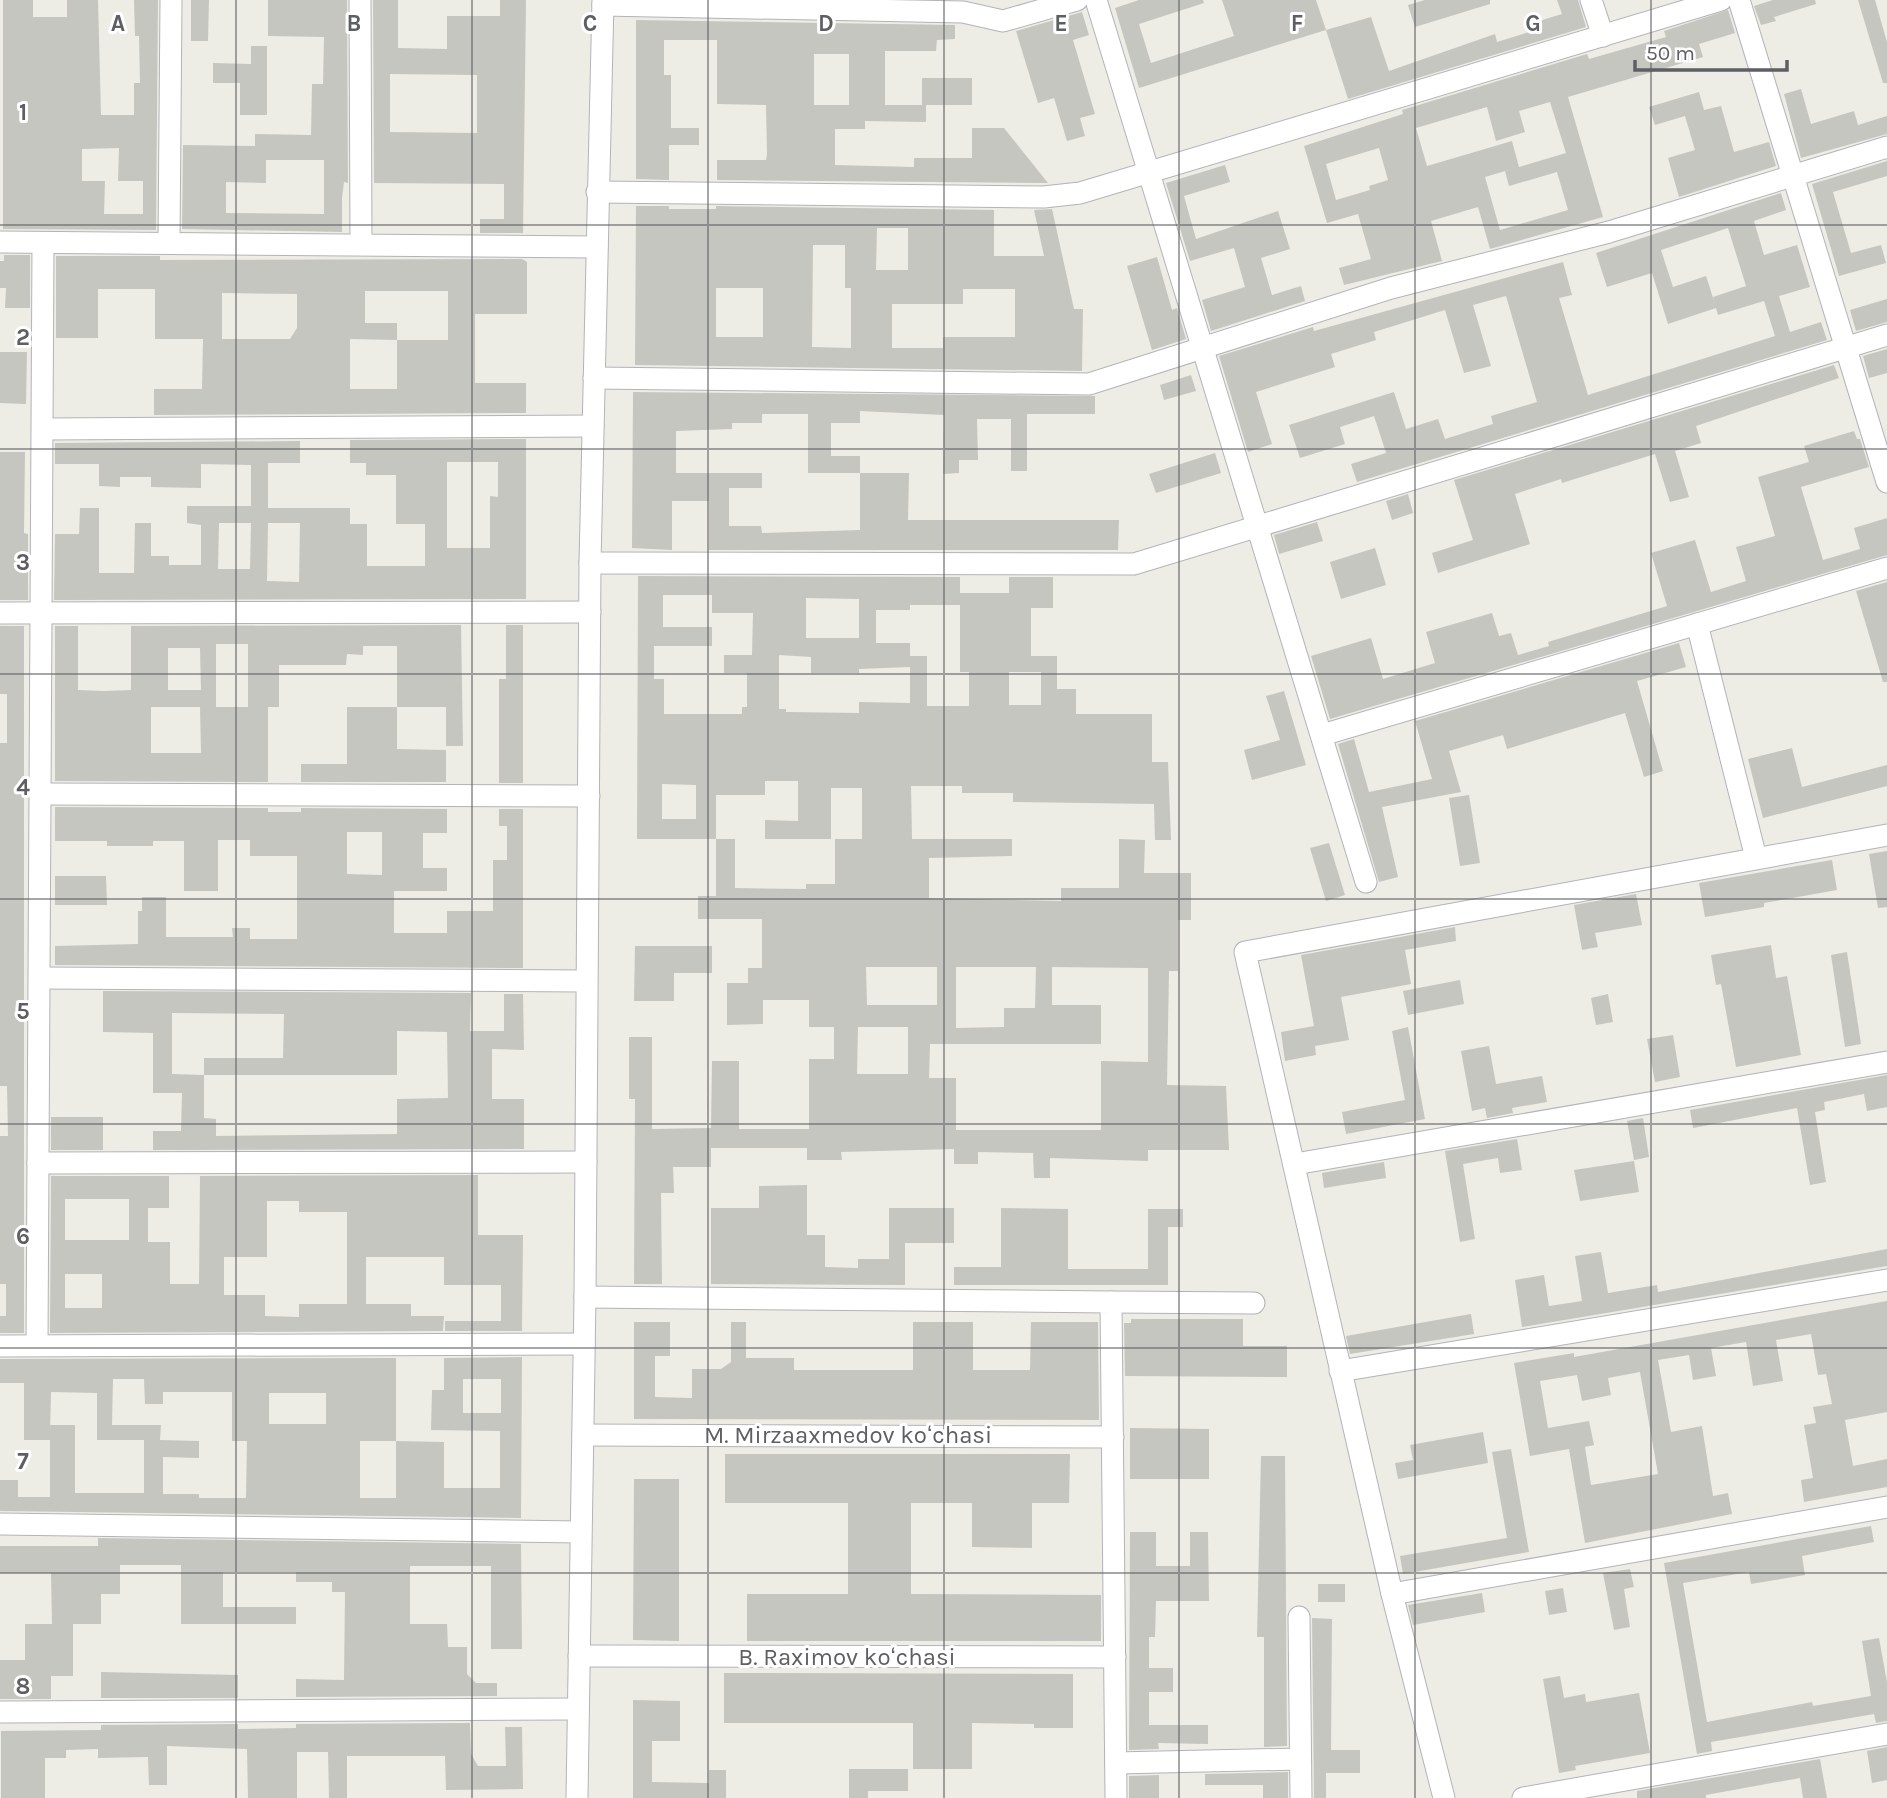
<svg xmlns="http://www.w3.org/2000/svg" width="1887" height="1798" viewBox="0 0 1887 1798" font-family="Karla,sans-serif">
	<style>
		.building { fill: #c6c6c0; fill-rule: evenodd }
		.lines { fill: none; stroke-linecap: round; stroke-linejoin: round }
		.minor-casing { stroke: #b2b4b8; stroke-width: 23 }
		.minor { stroke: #fff; stroke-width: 21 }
		.grid { fill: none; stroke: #5d5f63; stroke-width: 2; stroke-opacity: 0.55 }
		.labels { text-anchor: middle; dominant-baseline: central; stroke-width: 6; stroke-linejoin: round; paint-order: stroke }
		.street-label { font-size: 24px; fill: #5d5f63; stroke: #fff }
		.grid-label { font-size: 23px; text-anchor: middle; font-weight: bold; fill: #5d5f63; stroke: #fff; stroke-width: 6; stroke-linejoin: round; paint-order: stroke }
	</style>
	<rect width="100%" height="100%" fill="#edece5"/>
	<g class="building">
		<path d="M3,0h30v17h34v-17h31l3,115h33v-32h6l-1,-47h-4l-1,-36h24l-2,230 -153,-1zM119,148l-1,33h25v33h-39l1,-33h-23v-32z"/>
		<polygon points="191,0 209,0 208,41 191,41"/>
		<path d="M268,0h79l1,183 -4,-1 -2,16v34l-160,-3 1,-84 72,1v-12l56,1 1,-51h11l1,-47 -56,-1zM266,160h58v54l-98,-1v-31l40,1z"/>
		<path d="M373,0h25v48l49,1v-33h53v-16h26l-3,233h-43v-14h24v-35l-130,-1zM390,74l87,1v58l-87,-1z"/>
		<polygon points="1139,0 1203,0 1204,3 1139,24 1151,63 1234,36 1222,0 1316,0 1326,30 1139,88 1115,8"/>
		<polygon points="1425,0 1490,0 1490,4 1415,27 1408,5"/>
		<polygon points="1557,0 1578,0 1586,27 1348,99 1326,30 1371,17 1389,71 1495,34 1497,42 1529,32 1526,25 1562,14"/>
		<polygon points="1773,0 1815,0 1816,4 1774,17 1776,21 1761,25 1754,6"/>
		<polygon points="1858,0 1875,0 1887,42 1887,83 1883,83"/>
		<path d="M1728,10l7,23 -36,11 4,13 -135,40 35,120 -113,32 -12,-42 -47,14 11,40 -98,24 -5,-17 32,-9 -13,-45 -31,9 -23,-77 99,-32 -1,-4 185,-56 2,5 77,-22 -2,-6zM1550,102l16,51 -47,14 -7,-26 -85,25 -11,-38 71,-21 9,34 29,-9 -6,-21zM1379,148l9,32 -19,6 1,4 -34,10 -10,-36zM1519,167l-14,4 4,15 48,-14 11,38 -68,20 -15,-53z"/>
		<polygon points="1082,12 1089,35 1073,40 1095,114 1080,118 1085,136 1067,141 1054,98 1038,103 1016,31"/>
		<path d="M636,20l319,5v14l-18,1 -1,11h-51v54h41v17l-61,-1v8h-30v36l79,2v-9h58v-30h32l44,55 -331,-3v-20h49l1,-6 -1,-49 -49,-1v-64h-53v35h7v53h28v17h-30v35l-33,-1zM814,54h35v51h-35z"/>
		<polygon points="251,46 267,46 267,115 240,115 240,83 213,83 213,63 251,64"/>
		<rect x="922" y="78" width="50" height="27"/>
		<polygon points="1801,89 1811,124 1854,111 1858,125 1887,116 1887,134 1801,158 1784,94"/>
		<polygon points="1699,92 1704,110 1721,106 1734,152 1769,142 1776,166 1679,197 1668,158 1695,150 1685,116 1655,125 1649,107"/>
		<polygon points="1887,161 1887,176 1833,192 1851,253 1881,245 1886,263 1839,276 1812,184"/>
		<polygon points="1225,165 1230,182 1184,196 1196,239 1278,211 1290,249 1261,258 1272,295 1301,286 1305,301 1211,331 1202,300 1245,287 1234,248 1190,261 1166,183"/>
		<path d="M1781,193l5,17 -32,11 10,34 33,-10 13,42 -31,9 11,36 31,-10 6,18 -470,142 -6,-18 35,-11 -12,-37 -34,11 5,17 -45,14 -11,-33 105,-33 12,37 32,-10 7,20 48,-15 -2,-8 46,-14 -31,-106 -33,9 18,61 -27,7 -19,-63 -71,22 2,8 -45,14 4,13 -79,25 16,52 -24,8 -29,-96 94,-29 1,4 249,-69 9,33 -13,3 29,97 187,-59 -11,-35 -46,14 -2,-7 -48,16 -16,-51 -45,14 -11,-34zM1728,228l18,58 -33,11 3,10 -10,-31 -33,11 -12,-37z"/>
		<path d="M636,206h33v3h47v-3l278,4v46h50l-10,-46 18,-1 22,100h9l-1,62 -447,-6zM877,228h31v42h-32zM813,245h32v43h6v60l-39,-1zM716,288h47v49h-47zM963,289h52v48h-72v11h-51v-44h71z"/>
		<polygon points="4,255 30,255 30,308 5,308 6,288 0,288 0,261 4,261"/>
		<path d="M56,256h104v4l362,-1 5,3v52h-52v69h51v30l-372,2v-26h48l1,-50h-48v-50h-57v49h-42zM365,291h83v49h-51v-17h-32zM222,293l75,1v34l-7,11h-68zM350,339l47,1v49h-47z"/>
		<polygon points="1157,257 1172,310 1177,308 1186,339 1152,350 1127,266"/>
		<polygon points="1887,299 1887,322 1856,331 1850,310"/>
		<polygon points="1887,349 1887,373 1869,378 1863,356"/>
		<polygon points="0,352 27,352 26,404 0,403"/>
		<polygon points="1834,365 1839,378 1696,426 1701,443 1675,451 1689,497 1670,502 1655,454 1562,483 1561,479 1515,494 1530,544 1438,573 1432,553 1473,540 1454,480"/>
		<polygon points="1191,375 1196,391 1164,400 1160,385"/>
		<path d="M633,392l462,4v18h-68v57h-16v-52h-34l1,41h-19v13l-16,1 1,-59 -84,-4v12h-29v33h29v17h49l-1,47h211l-1,30h-409v-49h-37v49l-40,-2zM762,414h46v59h52v57l-98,3 -1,-7h-32v-38h33v-15h-86v-42l56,-2v-6h30z"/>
		<polygon points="1854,431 1857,439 1860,439 1869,467 1801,487 1823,560 1860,549 1854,528 1887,518 1887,555 1330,719 1311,656 1371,638 1383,679 1435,663 1426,632 1492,613 1499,636 1511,633 1518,655 1549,646 1548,642 1667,606 1651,553 1695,540 1711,592 1746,581 1736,547 1775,536 1758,477 1809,462 1804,446"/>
		<path d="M526,439v160l-472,1 1,-66h24l1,-26h19v65h35l1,-50h16v33h18v9h32v-40l-14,-2v-17h64v-41l-50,-1v24l-50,-1v-10h-31v10l-21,-1v-22h-44v-21l245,-2v22h-32v45h82v16h17v42h58v-42h-29v-49h-30v-12h-16v-23zM447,462h51v35l-8,-1v52h-43zM219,523h32l-1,46h-32zM268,523h32l-1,59 -32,-1z"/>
		<polygon points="0,452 25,452 24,533 28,534 28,600 0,600"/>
		<polygon points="1215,453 1221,473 1156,493 1149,474"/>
		<polygon points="1408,494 1413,513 1392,520 1386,501"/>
		<polygon points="1317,522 1323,541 1279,554 1274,535"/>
		<polygon points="1375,548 1386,585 1341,599 1330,562"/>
		<path d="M638,576l322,1v16h49v-16h44v31h-22v48h26v33h19v25h76v48h16l3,78h-16l-1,-36 -141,-2v-9h-51v-7h-51l1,53h100v17l-83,2v40l132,3v-13h58v-49l26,1 -1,33h47v47h-13v51h-9l-2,114 59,1 3,64h-81v11l-98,-3v20h-16l-1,-25 -55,-1v12h-24v-15l-113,3 1,8h-35v-12h-96v19h-38l1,26h-13l1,91h-28l1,-185h-6v-62h23v92l59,-1 1,-67h27v68h70v-70h25v-32h-25v-27h-46v24l-36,1v-42h21v-15h14v-49h-64v-23h18v-57h-79zM663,595h49v18h41l-1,42h-28v18h23v34h-5v7h-78v-35h-10v-33h58v-19h-49zM806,598l53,1v39h-53zM910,605h50v67h9v34h-42v-50h-17v-13h-34v-33h34zM779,655l32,2v16h48v-4l51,-2v36l-51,-1v11l-73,-1v-3h-7zM1009,672h32v33h-32zM765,781h33v40l-33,-1v19h66v-51h31v51h-27v45h-29v5l-71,-1v-49h-19v-44h49zM662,784l34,1v34h-34zM866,967h71v38h-70zM956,967h80l-1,41h-31v19l-48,1zM1052,967l96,1v94l-47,-1v69h-145v-52h-27l1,-34h171v-39h-49zM858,1027h50v47h-51z"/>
		<polygon points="1887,582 1887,682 1883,682 1856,591"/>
		<path d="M461,625l2,121h-17v-39h-49v-61h-34v9l-16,-1 -1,11h-67v42h-11v75l-213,-1v-155h23v64l26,1 27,-1v-64zM216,644h32v63h-32zM168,648h32l1,42h-33zM151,707h49l1,46h-50z"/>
		<polygon points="506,625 523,625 523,783 499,783 499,679 506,679"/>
		<polygon points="0,626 24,626 24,1333 0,1333 0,1316 6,1316 6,1284 0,1284 0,1136 8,1136 7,1086 0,1086 0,743 7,743 7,694 0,694"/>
		<polygon points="1679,643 1686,667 1637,681 1663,771 1644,777 1625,713 1507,749 1503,735 1449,751 1461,792 1382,807 1398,877 1379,882 1338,744 1354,739 1369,792 1432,779 1415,721"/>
		<polygon points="1284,691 1306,765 1252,780 1244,750 1280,740 1266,696"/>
		<polygon points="347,707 397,707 397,749 446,750 446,782 301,782 301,764 347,764"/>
		<polygon points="1792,748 1802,787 1887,765 1887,786 1763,818 1748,759"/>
		<polygon points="1469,795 1480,863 1460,866 1449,798"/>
		<path d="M55,807l213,1v4h33v-4l146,1v24h-24v35h24v23h-53v42h53v-22h46v-51h14v-34h-8v-17h24v159l-468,-3v-19l83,-2v-33h4v-14h24v40h67l-1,-9h18v11h47v-83h-47v-16h-32v51h-34v-50h-31v5h-46v-5h-52zM347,832h35v43l-35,-1z"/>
		<polygon points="1329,843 1345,895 1326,901 1310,848"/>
		<polygon points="1887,851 1887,907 1878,908 1869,854"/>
		<polygon points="1832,860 1837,890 1764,903 1764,907 1705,917 1699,883"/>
		<polygon points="55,876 106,876 107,905 55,905"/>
		<polygon points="1636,894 1642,925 1595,933 1598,947 1582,950 1574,905"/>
		<polygon points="1455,927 1456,941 1405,950 1411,984 1341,997 1349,1040 1315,1046 1316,1055 1285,1061 1281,1032 1314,1026 1301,955"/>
		<polygon points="1771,945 1776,978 1787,976 1801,1055 1736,1067 1721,984 1716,985 1711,955"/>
		<polygon points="635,946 712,946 712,973 674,973 674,1001 634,1001"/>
		<polygon points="1847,952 1861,1044 1845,1047 1831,955"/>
		<polygon points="1460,980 1464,1004 1408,1015 1403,991"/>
		<path d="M103,991l368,2 -1,38h34v-37h19l1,56 -32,-1v50h32v50l-371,1v-19h28l1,-38h-29v-60l-50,-1zM172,1013l112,1 -1,44h-79v17l-32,-1zM397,1031l50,1 1,66 -51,1v35l-181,2v-17l-12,-1v-43h193z"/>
		<polygon points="1608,994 1613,1022 1596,1025 1591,998"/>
		<polygon points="1408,1027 1425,1119 1346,1134 1342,1112 1405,1100 1392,1031"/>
		<polygon points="1673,1035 1680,1077 1655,1082 1647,1039"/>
		<polygon points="1489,1046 1496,1084 1542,1076 1547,1102 1512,1108 1513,1113 1487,1118 1485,1108 1472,1111 1461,1051"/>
		<polygon points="1887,1075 1887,1107 1867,1111 1864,1094 1824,1102 1825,1110 1815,1112 1826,1182 1810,1185 1797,1108 1693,1128 1690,1110"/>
		<rect x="51" y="1117" width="52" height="33"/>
		<polygon points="1643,1118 1649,1157 1634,1160 1627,1121"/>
		<polygon points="1517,1139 1522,1170 1500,1173 1498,1158 1463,1164 1475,1239 1460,1242 1445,1151"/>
		<polygon points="1634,1161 1639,1192 1580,1201 1574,1170"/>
		<polygon points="1384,1162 1386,1178 1324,1188 1322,1173"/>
		<path d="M478,1175v60h45l-1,96h-77v-10h56v-36h-57v-28h-78v47h45v12h33l-1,15 -393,2 1,-157h118v32h-21v34h22v42h29l1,-108zM65,1199h64v41h-64zM267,1201h32v11h48v92h-48v13l-34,-1v-21h-41v-38h43zM65,1274h37v34h-37z"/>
		<polygon points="807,1185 807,1235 825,1235 825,1267 858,1268 858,1259 889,1259 889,1208 954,1208 954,1243 905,1243 905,1285 711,1284 711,1208 759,1208 759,1186"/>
		<polygon points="1001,1208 1068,1209 1068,1269 1148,1269 1148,1209 1183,1209 1183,1227 1168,1227 1168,1285 954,1285 954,1267 1001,1267"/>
		<polygon points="1887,1249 1887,1266 1522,1327 1515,1280 1544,1275 1549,1306 1582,1301 1575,1256 1601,1252 1608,1293 1657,1285 1658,1292"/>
		<path d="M1887,1301v111l-42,8 8,46 34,-7v28l-83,15 -3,-22 12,-2 -9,-53 12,-2 -3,-16 19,-3 -6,-30 -8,1 -7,-41 -35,6 7,41 -30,5 -7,-44 -35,6 5,28 -23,4 -4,-25 -31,5 13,72 31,-6 11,70 15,-3 4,21 -147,29 -16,-94 -39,7 -16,-93 60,-10v4zM1640,1372l18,102 -67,11 -6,-38 9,-2 -5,-24 -41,7 -8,-47 37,-6 5,26 29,-6 -3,-17z"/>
		<polygon points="1471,1314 1474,1334 1350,1354 1346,1336"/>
		<polygon points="1131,1319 1243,1319 1243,1346 1287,1346 1287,1377 1125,1376 1124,1323 1131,1323"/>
		<polygon points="634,1322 670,1322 670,1356 655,1356 655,1397 692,1398 692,1369 721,1369 731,1362 731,1322 746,1322 746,1358 794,1358 794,1370 913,1370 913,1322 973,1322 973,1370 1030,1370 1031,1322 1098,1322 1099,1420 634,1419"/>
		<path d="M522,1357l-1,161 -521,-7v-31h18v17h32v-57h-26v-57h-24v-24l396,-1v83l48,1v46h56v-57l-69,-1 1,-40h12v-32zM113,1379h31l1,25h18v-12h69v49h15l-1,57h-47v-4h-36v-37l36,1v-17l-39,-1 1,-15h-49zM463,1379h38v34h-38zM51,1392l46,1v47h47v53h-69v-68h-25v8zM269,1393h57v31h-57zM360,1441h36v57h-36z"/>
		<polygon points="1130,1428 1209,1429 1209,1479 1130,1479"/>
		<polygon points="1483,1432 1488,1463 1398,1479 1395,1463 1413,1460 1410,1445"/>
		<polygon points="1511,1449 1529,1552 1403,1574 1400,1556 1507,1538 1492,1452"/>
		<polygon points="725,1454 1070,1454 1069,1503 1032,1503 1032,1548 972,1547 972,1503 911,1503 911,1594 1101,1595 1101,1641 747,1641 747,1594 848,1594 848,1503 725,1503"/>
		<polygon points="1261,1456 1285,1456 1287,1746 1264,1747 1264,1637 1257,1637"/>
		<polygon points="634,1479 679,1479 679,1641 633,1640"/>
		<polygon points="1871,1526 1874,1542 1802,1556 1805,1575 1751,1584 1749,1572 1683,1583 1707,1722 1812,1702 1813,1706 1871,1696 1862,1641 1879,1638 1887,1682 1887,1721 1876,1723 1874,1714 1711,1742 1712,1751 1697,1754 1664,1563"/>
		<polygon points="1130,1532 1156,1532 1156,1566 1190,1566 1190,1532 1208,1532 1209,1601 1156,1601 1155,1637 1149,1637 1149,1668 1173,1668 1173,1692 1149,1692 1149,1725 1208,1725 1208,1744 1158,1743 1159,1749 1129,1750"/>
		<polygon points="98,1538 521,1544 522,1649 491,1649 491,1566 410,1566 410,1624 447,1624 448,1647 467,1647 467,1674 476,1683 497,1683 497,1696 296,1697 296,1679 344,1680 345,1592 332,1592 332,1582 296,1582 296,1572 223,1572 223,1607 296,1607 296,1624 181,1624 181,1565 120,1565 120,1594 101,1594 101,1624 73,1624 73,1676 51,1676 51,1699 0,1699 0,1660 25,1660 25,1624 52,1624 51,1573 0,1573 0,1546 98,1546"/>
		<polygon points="1630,1569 1634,1587 1624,1589 1630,1627 1614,1630 1603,1573"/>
		<rect x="1318" y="1584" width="27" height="18"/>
		<polygon points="1563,1588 1567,1612 1549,1615 1545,1591"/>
		<polygon points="1482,1593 1485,1612 1413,1625 1408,1605"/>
		<polygon points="1312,1618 1332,1619 1331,1750 1360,1750 1360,1773 1326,1773 1326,1798 1314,1798"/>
		<polygon points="101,1672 238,1675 238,1698 101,1698"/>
		<polygon points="724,1673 1073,1674 1073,1728 1034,1728 1034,1724 972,1723 972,1769 913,1769 913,1723 724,1723"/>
		<polygon points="1560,1676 1564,1698 1585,1694 1586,1702 1639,1693 1650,1753 1575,1766 1576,1770 1559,1773 1543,1679"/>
		<polygon points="633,1700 680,1701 680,1741 652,1741 652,1782 709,1783 709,1770 726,1770 726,1798 633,1798"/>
		<polygon points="470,1723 471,1754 478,1766 506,1766 505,1727 522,1727 523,1789 446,1790 445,1756 347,1756 347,1798 329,1798 328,1752 297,1752 297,1798 248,1798 247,1749 167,1746 167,1785 149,1785 148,1757 98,1758 98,1749 66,1750 66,1758 45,1758 45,1798 1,1798 1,1731 101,1730 101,1725 238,1724 238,1729 296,1728 296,1724"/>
		<polygon points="1887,1747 1887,1780 1872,1783 1867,1751"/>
		<polygon points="1820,1759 1827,1798 1803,1798 1800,1778 1706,1795 1706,1798 1637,1798 1637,1791"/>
		<polygon points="849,1769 908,1769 908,1791 868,1791 868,1798 849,1798"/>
		<polygon points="1288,1772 1288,1798 1263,1798 1263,1785 1205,1785 1205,1774"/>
		<polygon points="1159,1775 1159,1798 1129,1798 1129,1776"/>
	</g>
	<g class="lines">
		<defs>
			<g id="minor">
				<polyline points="360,0 361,244"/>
				<polyline points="1096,0 1366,882"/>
				<polyline points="1591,0 1603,36"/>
				<polyline points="1739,0 1887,482"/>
				<polyline points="603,5 963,12 1003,21 1077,0"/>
				<polyline points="597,192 1044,197 1080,193 1721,0"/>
				<polyline points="0,242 597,247"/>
				<polyline points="169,242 171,0"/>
				<polyline points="594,378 1089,384 1391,288 1609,232 1887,147"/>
				<polyline points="44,429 593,426"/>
				<polyline points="590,563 1134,564 1887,335"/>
				<polyline points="0,613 590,612"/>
				<polyline points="1697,624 1756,858"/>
				<polyline points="1322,735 1887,568"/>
				<polyline points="41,794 589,796"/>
				<polyline points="40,978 586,981"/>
				<polyline points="38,1163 586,1162"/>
				<polyline points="1295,1164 1887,1062"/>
				<polyline points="585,1297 1111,1302 1116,1798"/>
				<polyline points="1111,1302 1254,1303"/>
				<polyline points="37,1345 43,245"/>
				<polyline points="0,1346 584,1344"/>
				<polyline points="1340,1371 1887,1280"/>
				<polyline points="583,1435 1113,1437"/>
				<polyline points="0,1524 580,1532"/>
				<polyline points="1392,1594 1887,1507"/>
				<polyline points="1299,1617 1301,1798"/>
				<polyline points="579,1656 1115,1657"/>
				<polyline points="0,1712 578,1709"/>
				<polyline points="1116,1763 1300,1759"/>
				<polyline points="577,1798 585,1297 590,563 603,0"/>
				<polyline points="1444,1798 1392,1594 1245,952 1887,835"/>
				<polyline points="1523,1798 1887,1734"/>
			</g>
		</defs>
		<use href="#minor" class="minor-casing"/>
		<use href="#minor" class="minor"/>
	</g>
	<path class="grid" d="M236,0v1798M472,0v1798M708,0v1798M944,0v1798M1179,0v1798M1415,0v1798M1651,0v1798M0,225h1887M0,449h1887M0,674h1887M0,899h1887M0,1124h1887M0,1348h1887M0,1573h1887"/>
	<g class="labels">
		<g class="street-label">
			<text x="848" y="1435">M. Mirzaaxmedov koʻchasi</text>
			<text x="847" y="1657">B. Raximov koʻchasi</text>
		</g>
	</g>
	<g class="grid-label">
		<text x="118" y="31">A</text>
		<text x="354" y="31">B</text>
		<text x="590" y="31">C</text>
		<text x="826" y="31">D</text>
		<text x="1061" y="31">E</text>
		<text x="1297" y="31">F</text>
		<text x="1533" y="31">G</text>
		<text x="23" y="120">1</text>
		<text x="23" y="345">2</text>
		<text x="23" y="570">3</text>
		<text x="23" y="795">4</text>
		<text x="23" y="1019">5</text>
		<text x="23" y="1244">6</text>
		<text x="23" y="1469">7</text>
		<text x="23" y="1694">8</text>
	</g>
	<path d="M1635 60v10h152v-10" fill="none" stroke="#5d5f63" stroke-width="3.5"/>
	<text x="1646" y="60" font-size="21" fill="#5d5f63" stroke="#ffffff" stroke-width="5" paint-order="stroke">50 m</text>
</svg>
